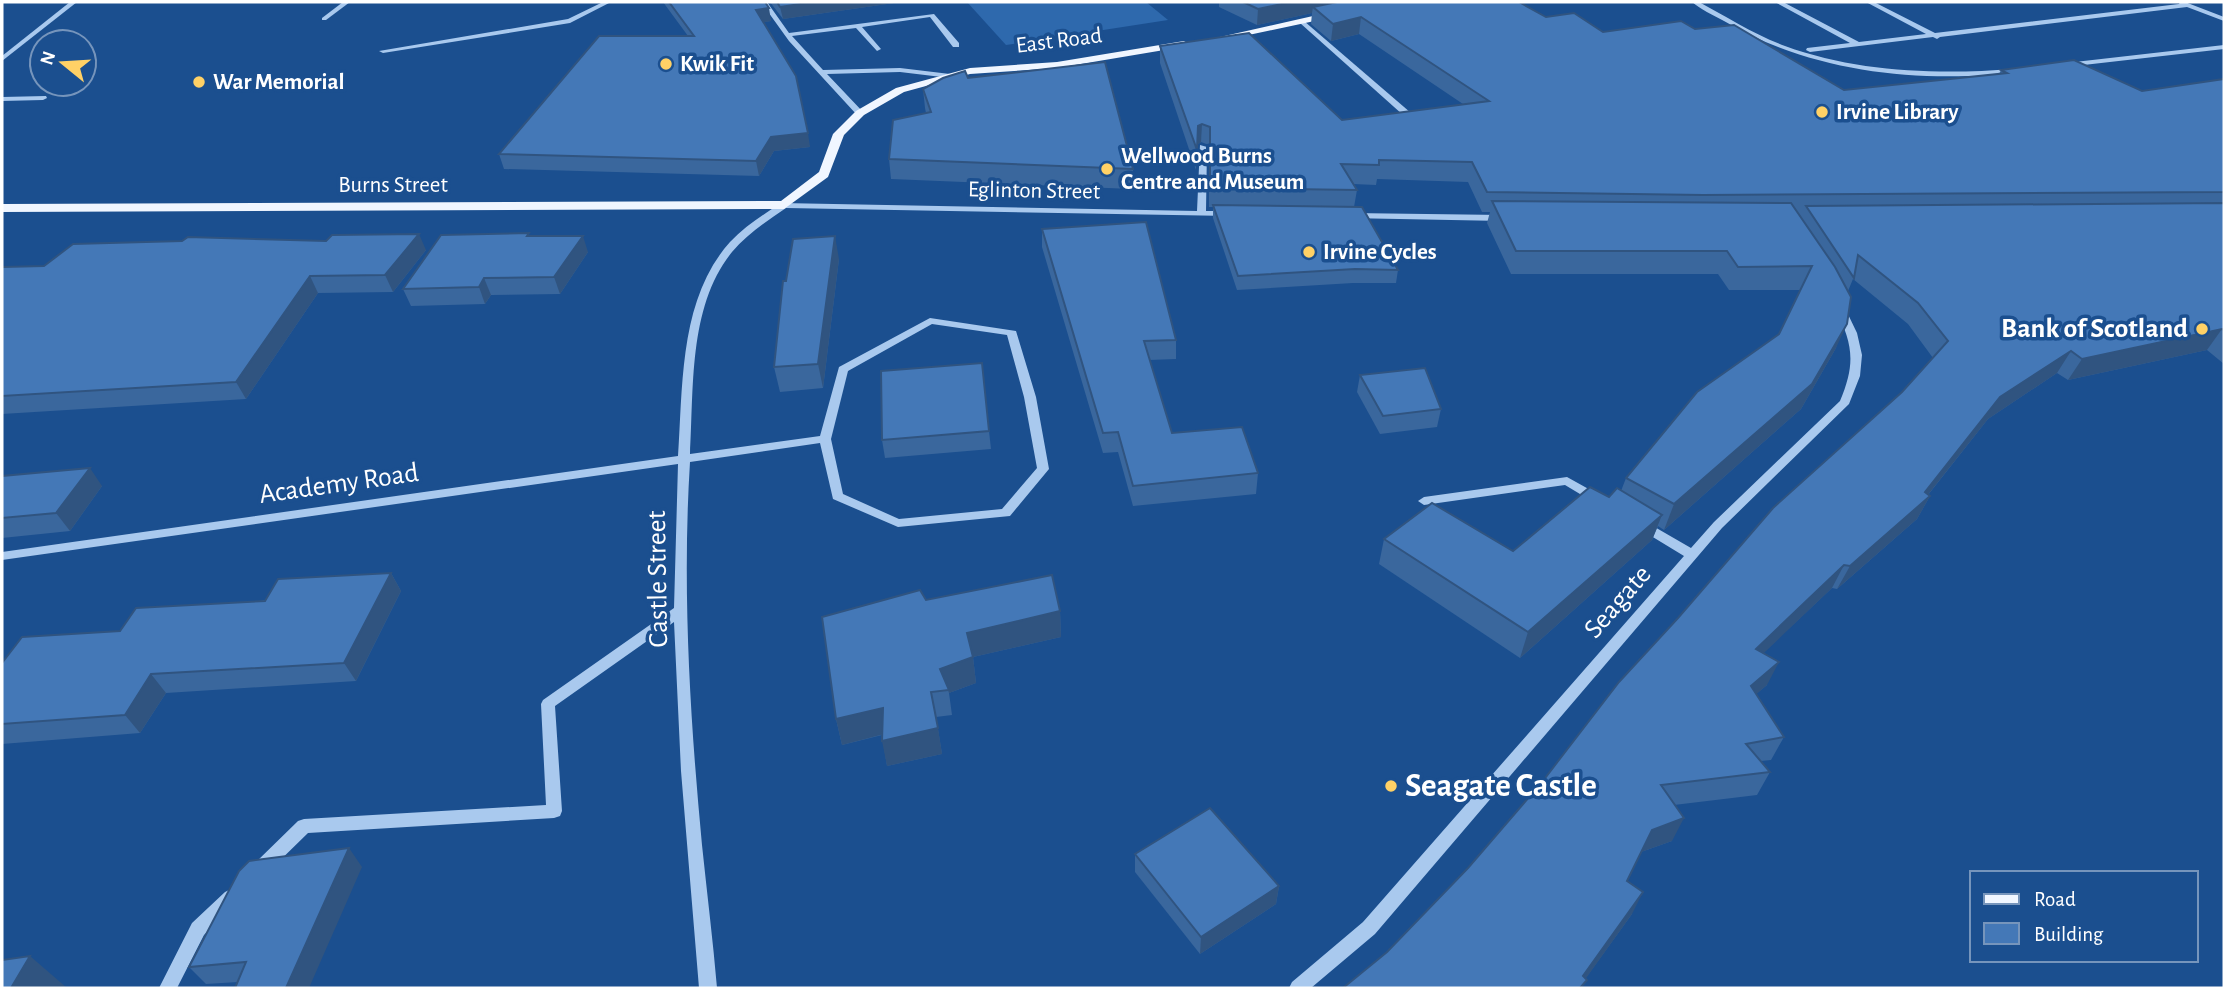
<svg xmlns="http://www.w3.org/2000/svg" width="2226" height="990" viewBox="0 0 2226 990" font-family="'Alegreya Sans',sans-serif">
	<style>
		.green { fill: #2e69ad }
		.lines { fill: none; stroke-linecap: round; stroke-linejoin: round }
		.minor { fill: #a9c9ee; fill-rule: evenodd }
		.major { fill: #f0f6ff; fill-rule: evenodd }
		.wall { fill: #3a679d }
		.shaded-wall { fill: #305480 }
		.building { fill: #4478b7; stroke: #305480; stroke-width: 2 }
		.poi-dot { fill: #ffd166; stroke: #1b4f8f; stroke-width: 2.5 }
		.labels { text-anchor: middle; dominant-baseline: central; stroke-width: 7; stroke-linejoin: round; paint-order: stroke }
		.far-street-label { font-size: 23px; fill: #fff; stroke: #1b4f8f }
		.far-poi-label { font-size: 23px; font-weight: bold; fill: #fff; stroke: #1b4f8f; text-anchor: start }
		.poi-label { font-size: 28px; font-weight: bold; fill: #fff; stroke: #1b4f8f; text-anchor: end }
		.street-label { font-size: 28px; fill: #fff; stroke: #1b4f8f }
		.near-poi-label { font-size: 33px; font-weight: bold; fill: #fff; stroke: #1b4f8f; text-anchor: start }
	</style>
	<rect width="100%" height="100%" fill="#1b4f8f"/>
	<polygon class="green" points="967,2 1146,2 1168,20 1006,45"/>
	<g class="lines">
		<g class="minor">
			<polygon points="70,2 77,2 2,61 2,56"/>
			<polygon points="343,2 350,2 326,20 322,20 322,18"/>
			<polygon points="603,2 611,2 570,23 383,53 379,51 568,19"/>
			<polygon points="761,2 767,2 789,33 934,14 959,43 959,47 953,47 930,17 862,27 881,49 877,51 856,28 792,36 823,70 900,68 950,74 954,76 950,78 900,72 827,74 864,113 857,115 789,41"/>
			<path d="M1692,2h7c28,15 56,33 86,44 71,26 153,29 228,23l4,2c-13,6 -33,5 -48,5 -84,3 -172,-12 -245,-55 -11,-6 -24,-12 -32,-19z"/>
			<polygon points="1775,2 1783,2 1859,42 1926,34 1866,2 1874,2 1935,33 2179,4 2180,2 2185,2 2224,17 2224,21 2187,7 1940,37 1937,39 1933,37 1810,52 1806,50 1807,48 1850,43"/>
			<polygon points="1300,21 1304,21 1418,119 1418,123 1412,123 1300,23"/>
			<polygon points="2224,45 2224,49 2066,67 2062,65 2066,63"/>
			<polygon points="46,96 47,98 43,100 2,101 2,97"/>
			<path d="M1200,145l7,2 -1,64h21l3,1v4l-444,-8c-19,13 -39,26 -54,44 -44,54 -38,137 -42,202l130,-18 19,-69 91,-49 86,13 20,66 13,72 -39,47 -112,11 -65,-28 -13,-56 -130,19c-8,127 0,256 12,383 5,48 11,96 15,143h-18l-18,-217 -7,-149 -119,84 7,105 -2,5 -6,2 -246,15 -43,42 -6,2 -6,-2 -2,-5 2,-5 45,-44 6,-2 242,-14 -5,-101 2,-4 131,-92 4,-144 -676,96v-8l676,-96c5,-71 1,-157 52,-214 15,-16 33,-27 51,-39l416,8zM932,324l75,11 17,62 13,71 -35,41 -103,10 -56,-25 -12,-55 17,-68z"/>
			<polygon points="1350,213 1503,215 1508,218 1503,221 1347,218 1347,214"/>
			<path d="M1840,305l4,1 13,27 5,22 -2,21 -11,28 -127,124 -347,406 -64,54h-22l3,-6 71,-60 321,-366 -46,-28 -2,-3 2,-3h8l45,26 23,-26 126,-121c16,-38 13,-57 -5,-93z"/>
			<polygon points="1567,477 1603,497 1605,500 1603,503 1595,503 1565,485 1424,505 1418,501 1424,497"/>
			<polygon points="231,889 237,892 239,897 237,902 204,935 177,988 159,988 192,923 225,892"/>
		</g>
		<g class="major">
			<polygon points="1335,11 1340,14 1338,16 1225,40 1220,37"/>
			<polygon points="1184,41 1189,44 1188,46 1057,68 970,74 904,92 864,115 844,135 828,177 784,209 2,212 2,204 781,201 819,172 833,134 856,111 896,88 970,68 1057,62"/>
		</g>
	</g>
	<g class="wall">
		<polygon points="663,2 765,2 771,21 763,22 810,147 774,151 759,176 504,169 499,154 688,36"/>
		<polygon points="770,2 901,2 783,19"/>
		<polygon points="1219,2 1519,2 1546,17 1603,32 1695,29 1844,90 1999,74 2001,70 2142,91 2224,79 2224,364 2207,350 2068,380 2057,373 1988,419 1928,495 1930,496 1917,519 1837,589 1832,588 1763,653 1767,685 1756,694 1784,737 1771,760 1761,761 1770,772 1757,795 1674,805 1672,841 1641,852 1627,881 1632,914 1585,979 1387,952 1468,868 1933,358 1908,324 1853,279 1848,291 1836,348 1801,409 1664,530 1658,526 1652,540 1520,658 1379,564 1384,539 1513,551 1621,491 1626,478 1779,334 1801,290 1729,290 1718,274 1511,274 1487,223 1490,212 1482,212 1468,182 1377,179 1376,185 1353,184 1357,190 1354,207 1398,270 1396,283 1353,283 1237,290 1213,218 1213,207 1209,207 1209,145 1201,142 1197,145 1196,170 1160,63 1160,46 1342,120 1463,104 1359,34 1331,41 1311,24 1312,13 1257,25 1219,7"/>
		<polygon points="968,78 1133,169 1132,189 891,179 889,159 926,113 925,108 923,89"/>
		<polygon points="1042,229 1176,340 1176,359 1149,360 1172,433 1258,473 1256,494 1133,506 1118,452 1103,453 1042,247"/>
		<polygon points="530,236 588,252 560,294 491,295 485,304 411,306 403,289"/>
		<polygon points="182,241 426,250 393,292 318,293 246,399 2,414 2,267 44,266"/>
		<polygon points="839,259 823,388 780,392 774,367 786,281"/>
		<polygon points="1360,375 1441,409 1437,427 1380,434 1357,392"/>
		<polygon points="989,431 991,449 885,458 882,440"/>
		<polygon points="2,476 102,486 70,531 2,538"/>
		<polygon points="391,573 401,591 356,681 166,693 140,733 2,744 2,663 120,631"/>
		<polygon points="926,600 1060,611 1061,637 973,657 976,683 949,693 952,715 936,717 942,754 887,766 882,735 842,745 836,719"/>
		<polygon points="1135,854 1279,886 1276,904 1200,954 1135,872"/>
		<polygon points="362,867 238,982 206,984 189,967"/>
	</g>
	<g class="shaded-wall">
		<polygon points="814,2 901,2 783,19 780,7"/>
		<polygon points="1291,2 1366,2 1313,7 1312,13 1257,25 1258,9"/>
		<polygon points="769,8 771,21 758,23 756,10"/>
		<polygon points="1361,17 1359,34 1331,41 1333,24"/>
		<polygon points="1202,124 1201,142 1197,145 1198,126"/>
		<polygon points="808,133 810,147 774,151 759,176 756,161 771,137"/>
		<polygon points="419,234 426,250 393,292 385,275"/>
		<polygon points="583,236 588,252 560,294 554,277"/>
		<polygon points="835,236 839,259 823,388 818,364"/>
		<polygon points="310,276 318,293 246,399 236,382"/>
		<polygon points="484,278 491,295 485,304 479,287"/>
		<polygon points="1847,324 1836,348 1801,409 1664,530 1674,504"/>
		<polygon points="2222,329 2207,350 2068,380 2082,359"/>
		<polygon points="2071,351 2057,373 1988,419 1919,506 1930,496 1917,519 1837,589 1850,566 1925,492 2000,397"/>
		<polygon points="90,468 102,486 70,531 56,513"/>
		<polygon points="1662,515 1652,540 1520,658 1528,632"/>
		<polygon points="1844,565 1832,588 1744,672 1756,649"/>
		<polygon points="391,573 401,591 356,681 344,663"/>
		<polygon points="1060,611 1061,637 973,657 976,683 949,693 940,669 967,633"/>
		<polygon points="1779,662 1767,685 1739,709 1751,686"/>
		<polygon points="151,674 166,693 140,733 125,715"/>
		<polygon points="883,708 888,733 842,745 836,719"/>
		<polygon points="938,728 942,754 887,766 882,741"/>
		<polygon points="1684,818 1672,841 1641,852 1652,830"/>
		<polygon points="349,848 362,867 309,988 286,988"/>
		<polygon points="1279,886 1276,904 1200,954 1201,937"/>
		<polygon points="1643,892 1632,914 1579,988 1583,976"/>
		<polygon points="30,956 67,988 11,988"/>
	</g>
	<g class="building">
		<polygon points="669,2 765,2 769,8 756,10 796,76 808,133 771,137 756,161 499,154 599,36 694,36"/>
		<polygon points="777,2 814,2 780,7"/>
		<polygon points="1243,2 1291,2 1258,9"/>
		<polygon points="1337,2 1519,2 1546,17 1574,13 1603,32 1681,21 1695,29 1734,25 1844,90 2007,73 2001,70 2074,60 2142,91 2224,79 2224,192 1703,195 1487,192 1472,162 1379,160 1379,165 1341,164 1357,190 1210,188 1210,127 1202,124 1198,126 1197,150 1160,46 1249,33 1342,120 1489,101 1361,17 1333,24 1313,7"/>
		<polygon points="1105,62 1133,169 889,159 893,120 931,112 923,89 943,78 965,71 968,78"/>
		<polygon points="1492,201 1791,203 1835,267 1851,297 1847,324 1812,384 1674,504 1626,478 1697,392 1779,334 1812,266 1738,267 1727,251 1516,251"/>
		<polygon points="2224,203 2224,330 2222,329 2082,359 2071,351 2000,397 1925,492 1930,496 1850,566 1844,565 1756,649 1779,662 1751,686 1784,737 1746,744 1770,772 1661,785 1684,818 1652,830 1627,881 1643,892 1583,976 1587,980 1580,988 1343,988 1387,952 1468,868 1542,782 1619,682 1678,618 1773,508 1902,392 1948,341 1918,303 1858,255 1854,278 1806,206"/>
		<polygon points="1213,205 1362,207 1398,270 1355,269 1238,276"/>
		<polygon points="1146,222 1176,340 1144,341 1172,433 1242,427 1258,473 1133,486 1118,432 1103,433 1042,229"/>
		<polygon points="529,233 527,236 583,236 554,277 484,278 479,287 403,289 441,235"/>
		<polygon points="419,234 385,275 310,276 236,382 2,396 2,267 44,266 73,244 182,241 188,237 326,241 332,235"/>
		<polygon points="835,236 818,364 774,367 783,281 786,281 793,239"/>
		<polygon points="982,363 989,431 882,440 881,371"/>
		<polygon points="1425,368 1441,409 1383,416 1360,375"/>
		<polygon points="90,468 56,513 2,518 2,476"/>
		<polygon points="1590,487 1609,497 1617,488 1662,515 1528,632 1384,539 1432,503 1513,551"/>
		<polygon points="391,573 344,663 151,674 125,715 2,724 2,663 22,637 120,631 136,608 265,601 278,579"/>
		<polygon points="1052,575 1060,611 967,633 973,657 940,669 949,690 931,692 938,728 882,741 883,708 836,719 822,617 920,590 926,600"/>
		<polygon points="1210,808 1279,886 1201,937 1135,854"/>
		<polygon points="349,848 286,988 235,988 246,962 189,967 239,871 249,861"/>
		<polygon points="30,956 11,988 2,988 2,960"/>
	</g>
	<g class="poi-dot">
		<circle cx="666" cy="64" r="7"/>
		<circle cx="199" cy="82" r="7"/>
		<circle cx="1822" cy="112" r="7"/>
		<circle cx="1107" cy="169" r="7"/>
		<circle cx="1309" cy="252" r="7"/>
		<circle cx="2202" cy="329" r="7"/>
		<circle cx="1391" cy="786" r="7"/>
	</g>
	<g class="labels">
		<g class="far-street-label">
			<text transform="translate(1059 41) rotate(-7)">East Road</text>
			<text x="393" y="185">Burns Street</text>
			<text transform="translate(1034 191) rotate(1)">Eglinton Street</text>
		</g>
		<g class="far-poi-label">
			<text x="680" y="64">Kwik Fit</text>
			<text x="213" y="82">War Memorial</text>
			<text x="1836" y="112">Irvine Library</text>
			<text x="1121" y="156">Wellwood Burns<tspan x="1121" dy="26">Centre and Museum</tspan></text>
			<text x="1323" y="252">Irvine Cycles</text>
		</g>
		<g class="poi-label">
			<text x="2188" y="329">Bank of Scotland</text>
		</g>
		<g class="street-label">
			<text transform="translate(339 484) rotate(-8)">Academy Road</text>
			<text transform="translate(658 579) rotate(-91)">Castle Street</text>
			<text transform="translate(1618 602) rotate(-49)">Seagate</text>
		</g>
		<g class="near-poi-label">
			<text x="1405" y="786">Seagate Castle</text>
		</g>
	</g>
	<rect width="2226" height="990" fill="none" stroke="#ffffff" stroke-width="7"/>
	<rect x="1970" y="871" width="228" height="91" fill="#1b4f8f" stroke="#7695bc" stroke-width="2"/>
	<rect x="1984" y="894" width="35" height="10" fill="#f0f6ff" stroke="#7695bc" stroke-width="2"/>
	<text x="2034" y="906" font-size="21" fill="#ffffff">Road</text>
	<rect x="1984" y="923" width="35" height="21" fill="#4478b7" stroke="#7695bc" stroke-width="2"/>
	<text x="2034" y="941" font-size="21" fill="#ffffff">Building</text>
	<g transform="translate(63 63) rotate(288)"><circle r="33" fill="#1b4f8f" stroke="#7695bc" stroke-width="2"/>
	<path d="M0-5L12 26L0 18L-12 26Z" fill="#ffd166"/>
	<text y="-10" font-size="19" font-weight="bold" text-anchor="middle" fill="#ffffff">N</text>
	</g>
</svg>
